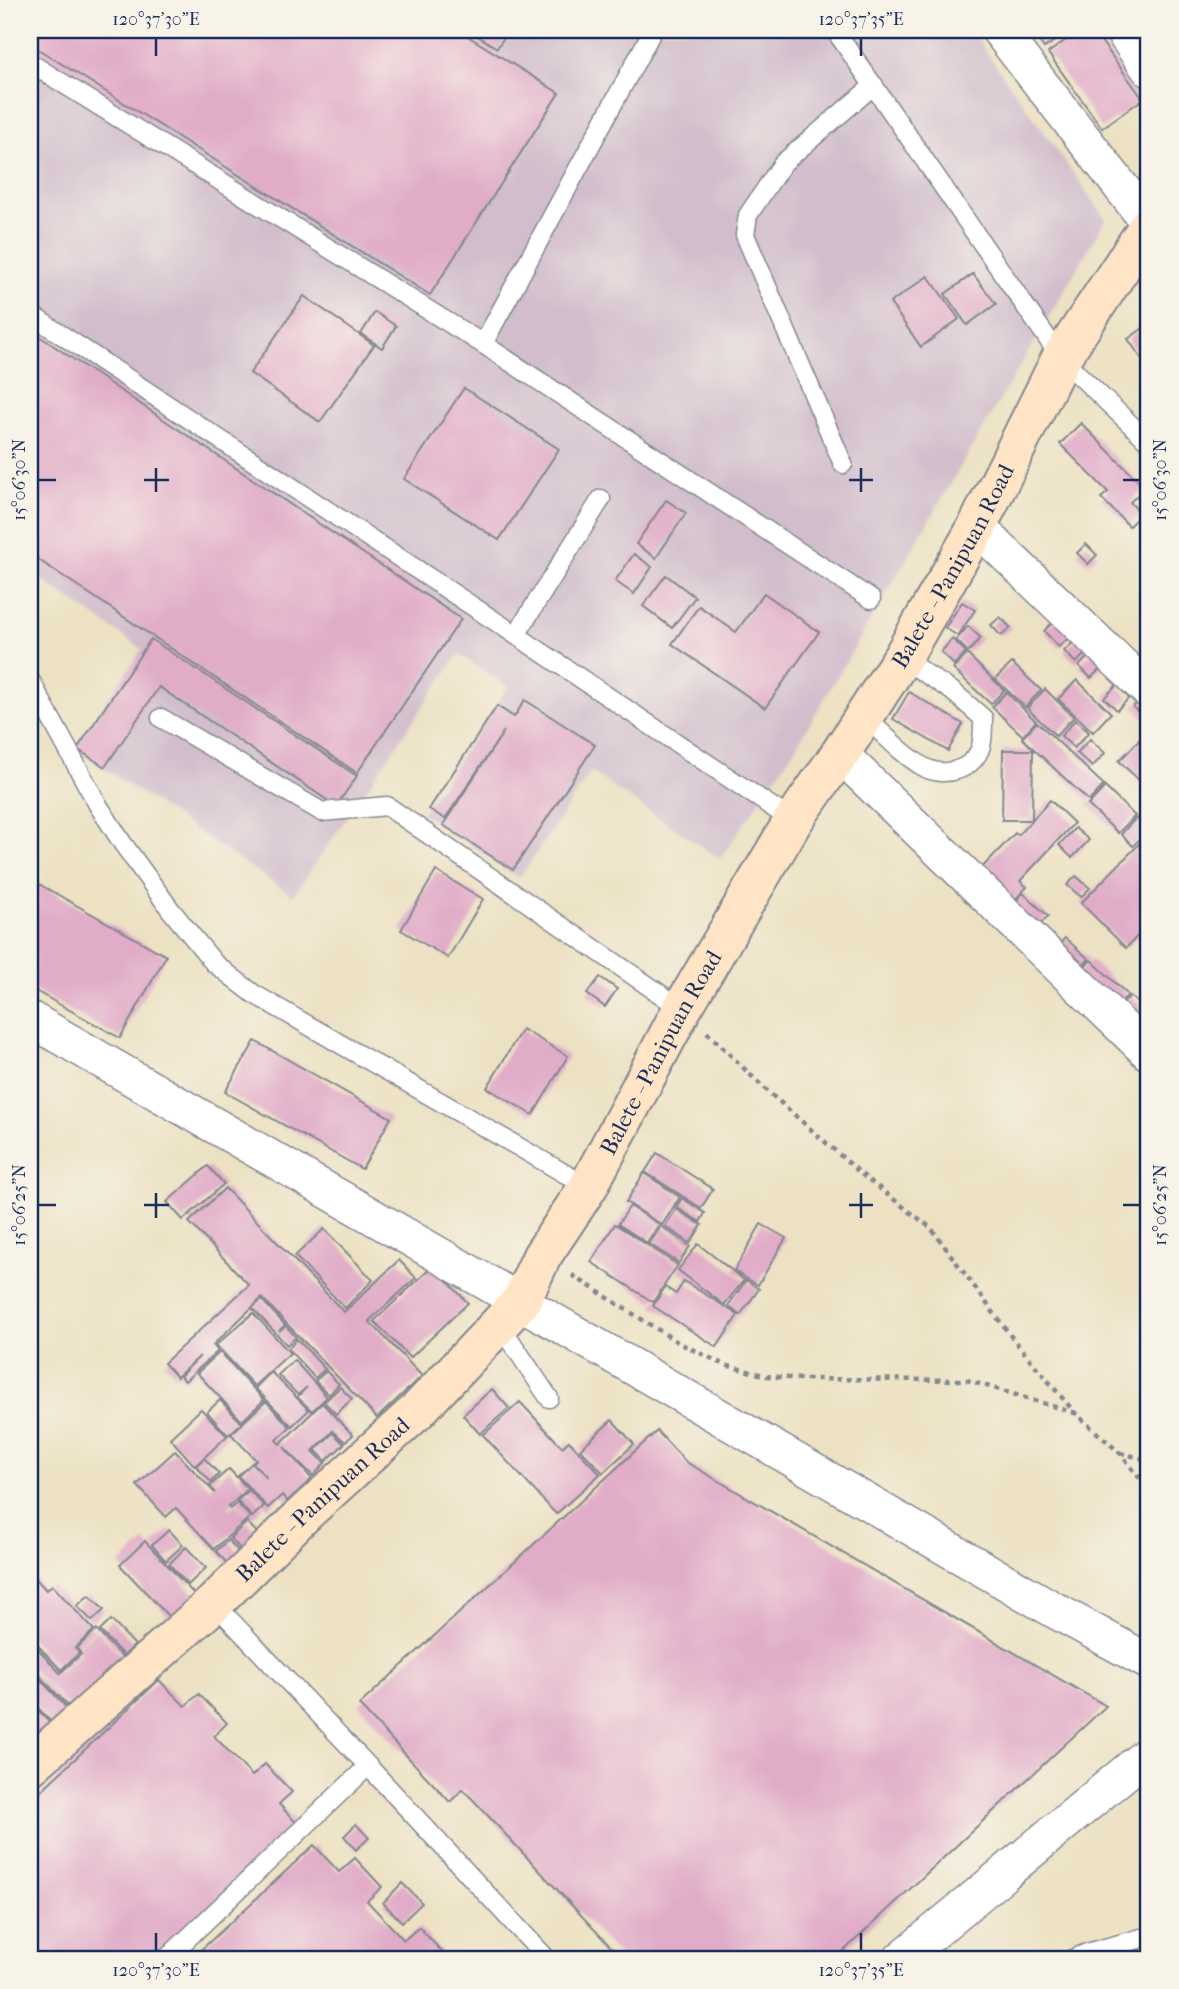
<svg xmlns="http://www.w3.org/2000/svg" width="1179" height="1989" viewBox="0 0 1179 1989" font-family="'IM FELL French Canon',serif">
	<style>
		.industrial { fill: #d1bdcc }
		.building { fill: #e1acc8 }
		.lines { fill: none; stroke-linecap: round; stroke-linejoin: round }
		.lane-casing { stroke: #848890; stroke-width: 21 }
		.street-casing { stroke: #848890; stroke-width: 38 }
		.secondary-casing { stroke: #848890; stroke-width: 42 }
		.path { stroke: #848890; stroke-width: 4.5; stroke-dasharray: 5 5; stroke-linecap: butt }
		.lane { stroke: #fff; stroke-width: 18 }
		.street { stroke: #fff; stroke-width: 35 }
		.secondary { stroke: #ffe4c6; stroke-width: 38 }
		.ticks { fill: none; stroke: #1b2f5e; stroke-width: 2.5 }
		.labels { text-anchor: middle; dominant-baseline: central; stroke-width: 6; stroke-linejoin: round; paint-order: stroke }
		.street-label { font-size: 23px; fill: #1b2f5e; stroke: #f7f3e8 }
		.neatline { fill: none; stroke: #1b2f5e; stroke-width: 2.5 }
		.ticks-label { font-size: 18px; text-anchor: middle; fill: #1b2f5e }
	</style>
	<rect width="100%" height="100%" fill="#f7f3e8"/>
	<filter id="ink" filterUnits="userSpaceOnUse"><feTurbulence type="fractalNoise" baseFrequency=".0143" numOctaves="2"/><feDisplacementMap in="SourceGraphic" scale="14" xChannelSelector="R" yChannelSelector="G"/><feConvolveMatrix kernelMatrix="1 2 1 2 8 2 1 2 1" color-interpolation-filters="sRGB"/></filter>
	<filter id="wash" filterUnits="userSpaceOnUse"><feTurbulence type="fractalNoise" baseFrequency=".00686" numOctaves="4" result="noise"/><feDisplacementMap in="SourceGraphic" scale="28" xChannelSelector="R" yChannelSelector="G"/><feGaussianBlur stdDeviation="1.57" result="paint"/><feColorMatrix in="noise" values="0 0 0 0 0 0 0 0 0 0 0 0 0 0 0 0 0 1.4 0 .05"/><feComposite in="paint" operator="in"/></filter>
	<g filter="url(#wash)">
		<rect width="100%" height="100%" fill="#ece1c2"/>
		<polygon class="industrial" points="30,30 971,30 1106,219 796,747 720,859 591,772 519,878 422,813 508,687 459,654 293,896 74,748 142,649 30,572"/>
		<g id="blocks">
			<g class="building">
				<polygon points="30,30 458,30 559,93 430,295 30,44"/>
				<polygon points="468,30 509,30 497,48"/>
				<polygon points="1031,30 1070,30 1044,48"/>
				<polygon points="1080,30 1093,30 1143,99 1102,128 1048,53"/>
				<polygon points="973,274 996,304 967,325 945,294"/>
				<polygon points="928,276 959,319 921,347 890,303"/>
				<polygon points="304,296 374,345 320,422 250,373"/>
				<polygon points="375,312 396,326 382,348 361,334"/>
				<polygon points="1149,324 1149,369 1128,339"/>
				<polygon points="39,336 461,619 357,773 30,554 30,350"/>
				<polygon points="464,388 559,449 499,540 404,479"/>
				<polygon points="1081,423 1145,488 1130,502 1141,514 1129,526 1101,498 1108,492 1060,444"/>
				<polygon points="666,500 686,513 656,558 636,544"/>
				<polygon points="1086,544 1097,555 1088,564 1077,553"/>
				<polygon points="634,554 652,567 634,594 615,581"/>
				<polygon points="666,575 695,597 672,628 643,606"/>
				<polygon points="764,593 819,632 765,708 672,644 699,606 736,632"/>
				<polygon points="962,602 975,610 958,636 945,628"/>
				<polygon points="1059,616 1075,632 1059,647 1044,631"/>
				<polygon points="1000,617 1011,628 1001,636 991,625"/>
				<polygon points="968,626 981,638 968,652 956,640"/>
				<polygon points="1080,636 1091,648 1076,663 1064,651"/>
				<polygon points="151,639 357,776 336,806 159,687 105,767 77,749"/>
				<polygon points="952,639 966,652 954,665 941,652"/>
				<polygon points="1096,649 1108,661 1091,678 1079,666"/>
				<polygon points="967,654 1004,690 991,704 953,669"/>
				<polygon points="1012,663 1041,690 1025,707 995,679"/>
				<polygon points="1077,680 1111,713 1093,732 1058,699"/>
				<polygon points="1117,685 1129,698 1117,710 1104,698"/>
				<polygon points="1045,689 1074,717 1056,736 1027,708"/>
				<polygon points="909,692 963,724 948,751 893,719"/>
				<polygon points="1006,692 1036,721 1023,736 992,707"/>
				<polygon points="1146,694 1149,697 1149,723 1133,707"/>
				<polygon points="525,700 595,745 513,870 443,825 504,731 445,819 429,809 497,706 514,717"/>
				<polygon points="1075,720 1089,732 1074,748 1061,736"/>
				<polygon points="1037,722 1104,785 1089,801 1022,738"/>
				<polygon points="1144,735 1149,740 1149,790 1119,761"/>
				<polygon points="1090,739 1105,753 1092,767 1077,753"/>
				<polygon points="1003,750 1033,750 1032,820 1050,800 1074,823 1020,881 1027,887 1011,904 977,873 1015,833 1018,835 1032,820 1002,820"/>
				<polygon points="1105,787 1135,816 1118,833 1088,805"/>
				<polygon points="1136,818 1149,830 1133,846 1121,834"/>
				<polygon points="1075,828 1089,840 1072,858 1059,845"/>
				<polygon points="1149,834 1149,924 1126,948 1081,903"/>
				<polygon points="436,871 483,899 448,958 401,930"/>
				<polygon points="1076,876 1090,888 1081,897 1067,885"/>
				<polygon points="30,879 166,956 120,1038 30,988"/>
				<polygon points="1023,893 1048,916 1032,933 1008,910"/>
				<polygon points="1065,938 1089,959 1073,976 1050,954"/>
				<polygon points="1091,960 1128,995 1111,1012 1074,977"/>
				<polygon points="600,977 617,989 605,1007 587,994"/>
				<polygon points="1130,996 1144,1009 1127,1027 1113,1013"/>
				<polygon points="1149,1007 1149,1040 1133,1025"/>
				<polygon points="522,1029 568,1056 533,1115 487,1088"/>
				<polygon points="255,1041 391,1118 362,1169 225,1092"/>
				<polygon points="657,1153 713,1189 701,1208 645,1172"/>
				<polygon points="208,1166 224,1184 183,1220 167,1202"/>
				<polygon points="644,1173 680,1197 662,1225 626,1202"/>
				<polygon points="225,1188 344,1312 399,1260 416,1278 369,1321 422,1376 377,1418 262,1298 213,1345 218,1351 185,1381 180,1376 200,1356 177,1377 164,1363 249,1285 189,1222"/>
				<polygon points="682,1198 705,1213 700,1222 676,1207"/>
				<polygon points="630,1206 659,1224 647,1243 618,1224"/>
				<polygon points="676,1209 702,1225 690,1243 665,1226"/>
				<polygon points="615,1224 678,1265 653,1302 591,1262"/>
				<polygon points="761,1224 786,1238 758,1285 734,1271"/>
				<polygon points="661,1226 690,1246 679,1263 649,1244"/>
				<polygon points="324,1229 373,1280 345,1308 295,1256"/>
				<polygon points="698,1244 744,1280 724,1305 678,1270"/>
				<polygon points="433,1266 468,1303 410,1358 374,1321"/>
				<polygon points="746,1280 759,1289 740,1315 728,1306"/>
				<polygon points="684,1281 738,1315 717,1347 653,1306 665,1287 676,1294"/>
				<polygon points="262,1300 285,1325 279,1331 286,1326 296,1337 287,1345 252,1308"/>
				<polygon points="253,1313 290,1353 254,1386 216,1345"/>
				<polygon points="297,1339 325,1369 315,1378 288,1349"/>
				<polygon points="220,1352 264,1400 242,1421 197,1373"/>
				<polygon points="294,1360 327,1397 312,1411 297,1397 307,1387 298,1395 278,1375"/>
				<polygon points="326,1371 339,1384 329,1395 315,1381"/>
				<polygon points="271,1372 309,1410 292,1426 255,1388"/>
				<polygon points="340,1387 352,1399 336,1414 324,1402"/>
				<polygon points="492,1389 509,1408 480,1434 463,1415"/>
				<polygon points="220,1400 242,1423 228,1435 207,1412"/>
				<polygon points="266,1401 290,1427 276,1440 280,1444 322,1403 353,1435 345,1442 333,1431 313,1451 325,1463 313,1476 284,1447 312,1479 287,1501 282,1495 268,1508 238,1476 252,1463 267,1478 253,1463 256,1460 231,1434"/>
				<polygon points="520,1402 562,1447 569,1441 600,1474 556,1514 483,1435"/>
				<polygon points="201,1409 227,1436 195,1466 170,1438"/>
				<polygon points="612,1420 634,1444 603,1473 580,1449"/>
				<polygon points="657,1431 686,1462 1106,1706 835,1959 622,1959 463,1789 450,1802 359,1705"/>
				<polygon points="333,1433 344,1444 326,1461 315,1450"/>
				<polygon points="175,1451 215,1493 210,1486 229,1469 248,1489 228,1507 230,1509 237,1503 250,1517 214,1549 176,1508 166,1517 137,1485"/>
				<polygon points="204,1458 219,1474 211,1482 196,1466"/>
				<polygon points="249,1490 264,1506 252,1517 237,1501"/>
				<polygon points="247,1522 264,1540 247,1556 230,1538"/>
				<polygon points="169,1530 183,1545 166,1561 152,1545"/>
				<polygon points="228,1540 246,1559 233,1570 216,1551"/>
				<polygon points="145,1541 195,1595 170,1618 120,1565"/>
				<polygon points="186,1547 206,1568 188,1585 169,1564"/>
				<polygon points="30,1572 46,1590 52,1585 94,1630 75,1648 79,1653 61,1670 30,1637"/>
				<polygon points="89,1595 104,1610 92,1621 77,1606"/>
				<polygon points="111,1620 135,1645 124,1656 100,1631"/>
				<polygon points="96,1630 123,1658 70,1708 30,1666 30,1656 38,1649 60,1673 81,1654 77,1648"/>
				<polygon points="30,1670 39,1680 30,1688"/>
				<polygon points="41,1680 74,1716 58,1730 30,1699 30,1690"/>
				<polygon points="159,1680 185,1706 199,1694 227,1723 214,1736 252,1776 265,1764 292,1792 279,1804 300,1827 160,1959 30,1959 30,1801"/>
				<polygon points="35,1707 53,1726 30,1748 30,1712"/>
				<polygon points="356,1824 369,1838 356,1850 344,1836"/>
				<polygon points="314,1845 339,1872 355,1858 382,1887 367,1901 404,1940 419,1927 445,1955 441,1959 191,1959"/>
				<polygon points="402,1883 422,1903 402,1922 383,1903"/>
			</g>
		</g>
	</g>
	<g filter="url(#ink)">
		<use href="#blocks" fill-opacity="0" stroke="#848890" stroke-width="2"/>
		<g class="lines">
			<defs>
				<g id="lane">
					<polyline points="835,30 1061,358 1149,442"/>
					<polyline points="30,63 483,344 871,599"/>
					<polyline points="30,314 516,635 793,821"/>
					<polyline points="483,344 653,30"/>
					<polyline points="843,464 745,235 748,215 783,163 874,85"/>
					<polyline points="516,635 601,499"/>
					<polyline points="30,680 98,805 123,844 170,909 214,963 254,994 588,1187"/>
					<path d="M863,715c19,17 37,38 59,51 23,14 56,3 60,-25 1,-7 1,-15 1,-23l-31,-27 -50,-33"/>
					<polyline points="161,718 322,812 387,806 682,1009"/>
					<polyline points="500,1325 549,1398"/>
					<polyline points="368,1766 547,1959"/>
					<polyline points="166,1959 368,1766 214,1603"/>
					<polyline points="1072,1959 1087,1953 1149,1936"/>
					<polyline points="1149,1959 1149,1954"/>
				</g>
				<g id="street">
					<polyline points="999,30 1149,223"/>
					<polyline points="1122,30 1149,69"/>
					<polyline points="977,527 1149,691"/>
					<polyline points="840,754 1149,1053"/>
					<polyline points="30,1019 1056,1611 1149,1662"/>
					<polyline points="901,1959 1149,1753"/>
				</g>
				<g id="secondary">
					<path id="s1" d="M30,1766l184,-163 91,-90 112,-102 104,-110 21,-45 46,-69 94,-178 111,-188 47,-67 62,-96 75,-131 84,-169 88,-133"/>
				</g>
			</defs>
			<use href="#lane" class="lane-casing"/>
			<use href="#street" class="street-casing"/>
			<use href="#secondary" class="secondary-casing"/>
			<g class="path">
				<polyline points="707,1032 764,1088 866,1178 931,1228 1013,1339 1075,1413 1120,1453 1149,1490"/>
				<polyline points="572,1275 679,1343 725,1365 767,1376 801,1379 967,1380 1075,1413"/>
				<polyline points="1120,1453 1149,1460"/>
			</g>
			<use href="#lane" class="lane"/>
			<use href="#street" class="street"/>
			<use href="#secondary" class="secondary"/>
		</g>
	</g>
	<path class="ticks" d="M156,38v18M861,38v18M156,468v24M861,468v24M38,480h18M144,480h25M849,480h24M1123,480h17M156,1193v25M861,1193v25M38,1205h18M144,1205h25M849,1205h24M1123,1205h17M156,1933v18M861,1933v18"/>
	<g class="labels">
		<g class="street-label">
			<text stroke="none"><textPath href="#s1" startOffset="1530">Balete - Panipuan Road</textPath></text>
			<text stroke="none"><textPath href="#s1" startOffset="962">Balete - Panipuan Road</textPath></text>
			<text stroke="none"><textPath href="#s1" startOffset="396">Balete - Panipuan Road</textPath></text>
		</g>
	</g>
	<rect width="1179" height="1989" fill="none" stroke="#f7f3e8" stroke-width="77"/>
	<rect x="38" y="38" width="1102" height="1913" class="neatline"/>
	<g class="ticks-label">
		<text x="156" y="25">120°37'30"E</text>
		<text x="861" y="25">120°37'35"E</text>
		<text transform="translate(19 480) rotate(-90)" y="6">15°06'30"N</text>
		<text transform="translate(1160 480) rotate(-90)" y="6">15°06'30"N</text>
		<text transform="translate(19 1205) rotate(-90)" y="6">15°06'25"N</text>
		<text transform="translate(1160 1205) rotate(-90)" y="6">15°06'25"N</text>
		<text x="156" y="1976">120°37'30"E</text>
		<text x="861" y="1976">120°37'35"E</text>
	</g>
</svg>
